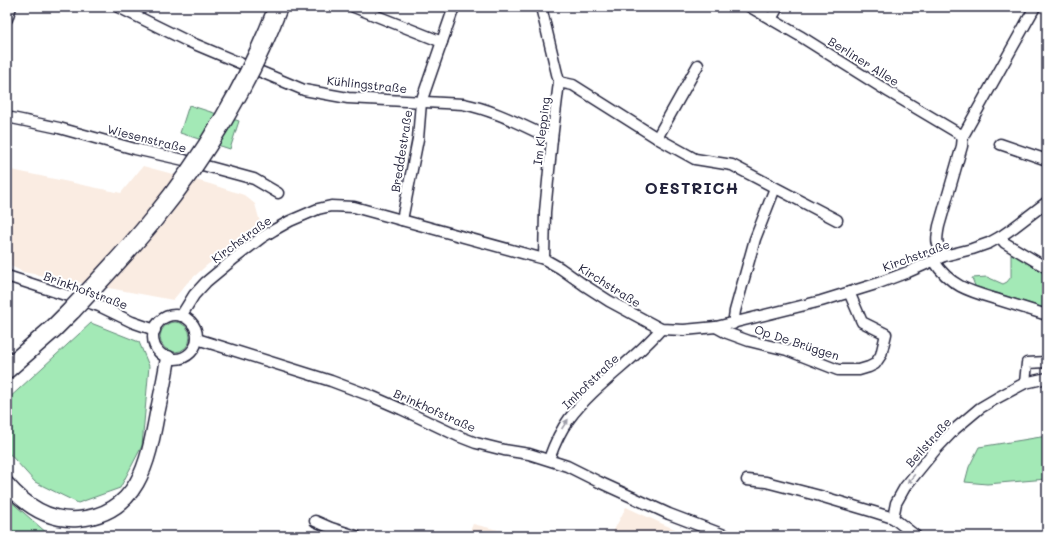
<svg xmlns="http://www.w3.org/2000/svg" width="1054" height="543" viewBox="0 0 1054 543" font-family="Mali,sans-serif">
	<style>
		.built { fill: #faece2 }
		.green { fill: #a3e9b6; stroke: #628678 }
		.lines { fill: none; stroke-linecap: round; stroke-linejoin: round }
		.street-casing { stroke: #22223b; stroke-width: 13 }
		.secondary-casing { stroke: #22223b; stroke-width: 17 }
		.highway-casing { stroke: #22223b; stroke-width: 21 }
		.street { stroke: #fff; stroke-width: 10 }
		.secondary { stroke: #fff; stroke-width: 14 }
		.highway { stroke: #fff; stroke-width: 18 }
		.highway-bridge-casing { stroke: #22223b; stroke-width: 21; stroke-linecap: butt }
		.highway-bridge { stroke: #fff; stroke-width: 18 }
		.oneway { fill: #9c9ca7 }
		.labels { text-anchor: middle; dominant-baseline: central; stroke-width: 4; stroke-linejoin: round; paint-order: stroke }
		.street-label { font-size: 12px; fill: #22223b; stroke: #fff }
		.district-label { font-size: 16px; font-weight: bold; letter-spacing: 1px; fill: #22223b; stroke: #fff }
	</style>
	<rect width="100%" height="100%" fill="#fff"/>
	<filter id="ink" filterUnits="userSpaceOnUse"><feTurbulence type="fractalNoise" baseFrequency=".025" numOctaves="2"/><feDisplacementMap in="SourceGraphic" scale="8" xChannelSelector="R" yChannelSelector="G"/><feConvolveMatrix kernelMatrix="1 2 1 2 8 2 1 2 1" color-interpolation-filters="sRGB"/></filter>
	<g filter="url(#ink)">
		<g class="built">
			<polygon points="143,166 210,184 244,195 255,204 260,222 206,266 187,283 173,300 23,272 7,264 7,169 121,193"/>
			<polygon points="626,507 665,525 692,536 611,536"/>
			<polygon points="473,524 524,536 468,536"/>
		</g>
		<g class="green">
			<polygon points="189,105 239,121 230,149 180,133"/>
			<polygon points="1011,252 1047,275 1047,309 975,286 972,278 987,277 1003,284 1007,282 1011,277"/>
			<circle cx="175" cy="337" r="15"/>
			<polygon points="91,323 139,342 149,366 142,446 120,488 78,503 35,482 7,451 7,400"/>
			<polygon points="1047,436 1047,479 987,484 965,482 969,467 979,447"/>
			<polygon points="7,498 48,534 47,536 7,536"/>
		</g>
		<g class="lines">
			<defs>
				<g id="street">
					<path d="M118,7l67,33 119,50 44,8 115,6c32,6 60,22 89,35"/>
					<polyline points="354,7 442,42"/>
					<polyline points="541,7 559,82 552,139 545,212 544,259"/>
					<polyline points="750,7 800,36 889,92 963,136"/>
					<polyline points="7,19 11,7"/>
					<polyline points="771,19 778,7"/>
					<polyline points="559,82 573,85 657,138 695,159 732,165 837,220"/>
					<polyline points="7,117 59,128 135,149 184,160 254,179 278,193"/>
					<polyline points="657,138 698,65"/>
					<polyline points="1000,144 1047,160"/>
					<polyline points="402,220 418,139 421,102 454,7"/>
					<polyline points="1000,237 1005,243 1047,268"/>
					<path d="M944,256c-8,-13 -8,-15 -5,-30l23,-80 1,-10 72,-129"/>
					<path d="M934,261c16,26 38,31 65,39 16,5 32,10 48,15"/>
					<polyline points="7,276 99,306 132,322 155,330"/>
					<circle cx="175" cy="337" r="22"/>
					<polyline points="181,316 194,295 206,282 235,258 261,238 274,230 290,221 318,209 331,206 354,207 544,259 560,268 584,285 609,301 661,329 684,330 716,327 821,301 876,284 908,272 944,256 972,249 989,243 1000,237 1013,228 1047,202"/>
					<polyline points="733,324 735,311 755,239 775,188"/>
					<polyline points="716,327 727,333 749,341 787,350 838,370 859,370 869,367 875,364 881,355 886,334 862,322 849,292"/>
					<polyline points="197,339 331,381 371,396 401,409 458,436 476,443 504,450 529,454 567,466 599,482 669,514 727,536"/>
					<polyline points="1025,383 1027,363 1047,362"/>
					<path d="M549,459c5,-14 11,-28 20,-40 26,-35 64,-57 92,-90"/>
					<polyline points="747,480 766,482 820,496 874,512 893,518 916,536"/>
					<polyline points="893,518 896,503 905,487 936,449 955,429 980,408 997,398 1025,383 1047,378"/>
					<polyline points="315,521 331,528 356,536"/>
				</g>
				<path id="secondary" d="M7,484c18,21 42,37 71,35 60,-5 70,-56 79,-105 4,-18 8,-37 11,-56"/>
				<polyline id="highway" points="7,369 54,328 72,310"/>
			</defs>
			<use href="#street" class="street-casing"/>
			<use href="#secondary" class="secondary-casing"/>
			<use href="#highway" class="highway-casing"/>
			<use href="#street" class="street"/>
			<use href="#secondary" class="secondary"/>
			<use href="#highway" class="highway"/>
			<defs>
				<path id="highway-bridge" d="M72,310c27,-29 55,-58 81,-90 51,-62 96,-137 125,-213"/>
			</defs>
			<use href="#highway-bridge" class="highway-bridge-casing"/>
			<use href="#highway-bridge" class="highway-bridge"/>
		</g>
		<defs><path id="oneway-solid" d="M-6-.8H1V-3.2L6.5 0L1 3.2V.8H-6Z"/></defs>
		<g class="oneway">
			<use href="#oneway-solid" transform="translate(565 424) rotate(-56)"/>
			<use href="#oneway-solid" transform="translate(911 479) rotate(129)"/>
		</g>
	</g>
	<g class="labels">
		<g class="street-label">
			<text transform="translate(864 61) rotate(32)">Berliner Allee</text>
			<text transform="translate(367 84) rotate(6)">Kühlingstraße</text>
			<text transform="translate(541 131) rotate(-83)">Im Klepping</text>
			<text transform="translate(147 138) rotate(14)">Wiesenstraße</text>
			<text transform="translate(401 151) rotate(-81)">Breddestraße</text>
			<text transform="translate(241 239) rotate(-36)">Kirchstraße</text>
			<text transform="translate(916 255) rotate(-20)">Kirchstraße</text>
			<text transform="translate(610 285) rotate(32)">Kirchstraße</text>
			<text transform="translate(86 290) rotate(20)">Brinkhofstraße</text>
			<text transform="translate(797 342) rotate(18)">Op De Brüggen</text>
			<text transform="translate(590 381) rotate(-44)">Imhofstraße</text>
			<text transform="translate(435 410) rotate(24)">Brinkhofstraße</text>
			<text transform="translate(928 442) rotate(-48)">Beilstraße</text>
		</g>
		<g class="district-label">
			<text x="692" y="187">OESTRICH</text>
		</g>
	</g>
	<rect width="1054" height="543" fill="none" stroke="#fff" stroke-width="24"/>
	<rect x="12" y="12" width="1030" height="519" fill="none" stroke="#22223b" stroke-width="1.5" filter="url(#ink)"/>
</svg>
